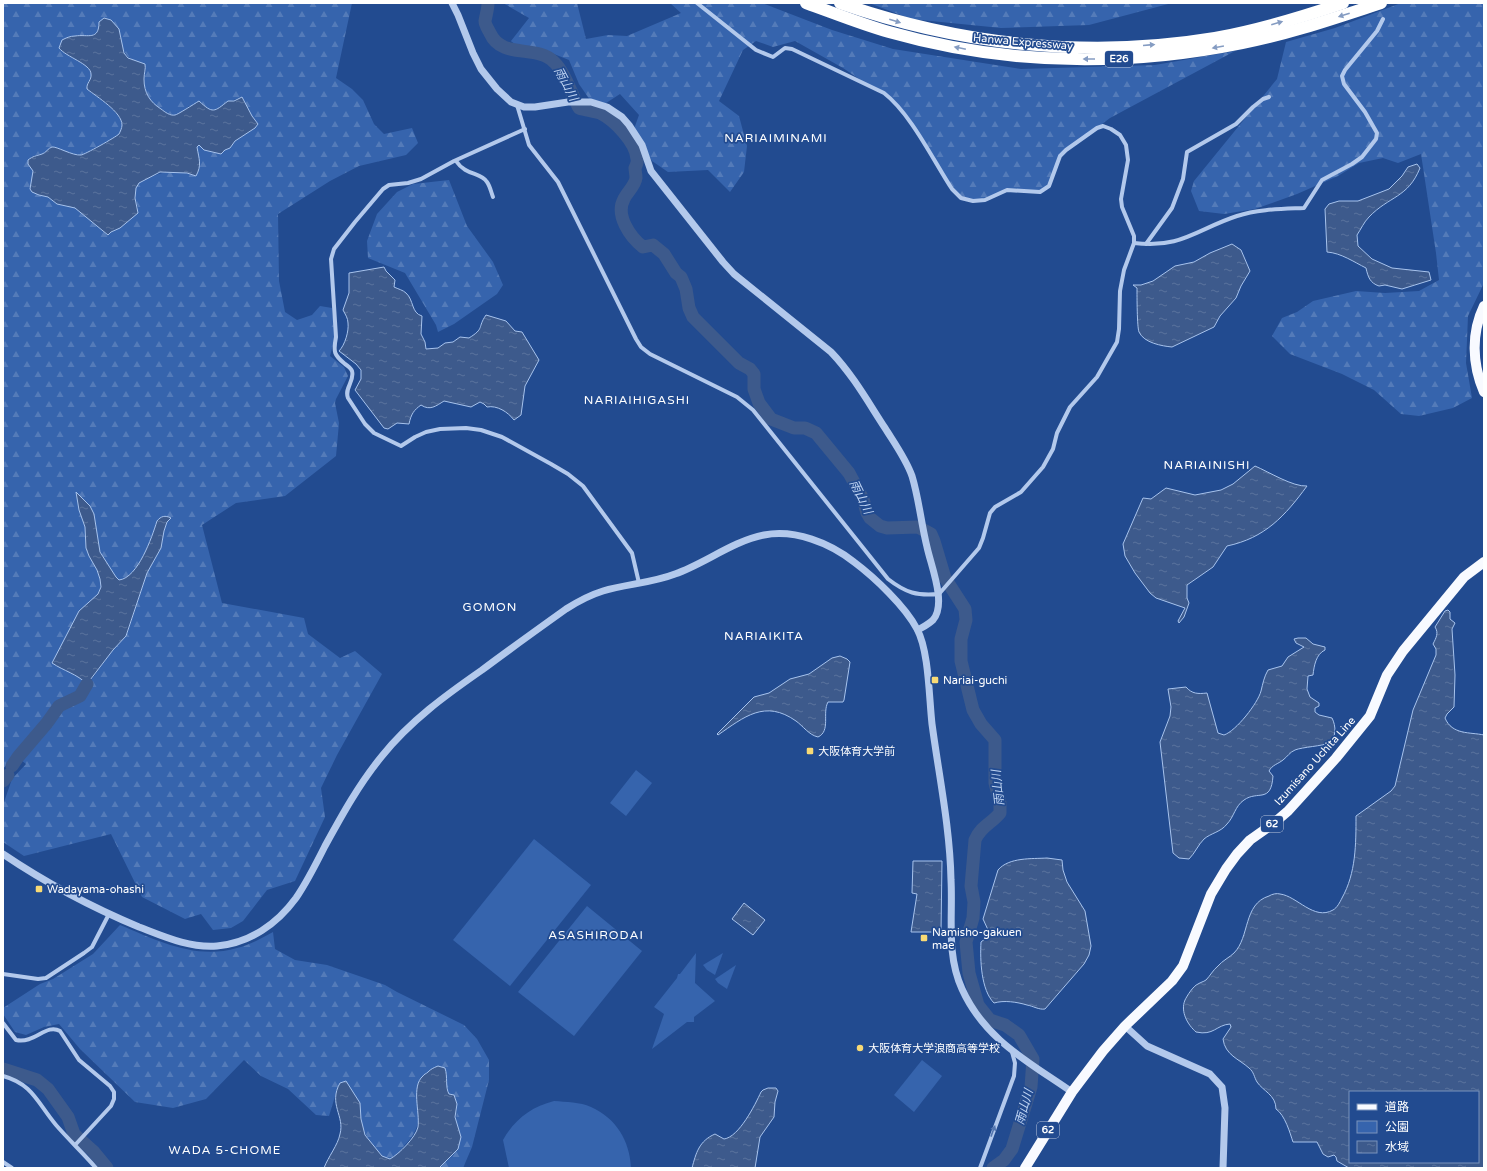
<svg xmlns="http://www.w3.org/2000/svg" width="1487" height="1171" viewBox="0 0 1487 1171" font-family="'Varela Round','Noto Sans JP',sans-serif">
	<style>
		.forest { fill: url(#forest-firs); fill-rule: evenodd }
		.park { fill: #3664ad }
		.water { fill: url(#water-ripples); stroke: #a7c3ed; fill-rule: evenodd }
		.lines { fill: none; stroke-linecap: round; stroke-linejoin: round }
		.river { stroke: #3d5a8c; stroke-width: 13 }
		.minor { stroke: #b3c9ec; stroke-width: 4 }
		.tertiary { stroke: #b3c9ec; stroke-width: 7 }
		.primary { stroke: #f8faff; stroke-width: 10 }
		.motorway { stroke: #fff; stroke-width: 12 }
		.oneway { fill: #859cc2 }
		.oneway2 { fill: #5577b0 }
		.poi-dot { fill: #f8da75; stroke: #224b90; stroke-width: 1.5 }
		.labels { text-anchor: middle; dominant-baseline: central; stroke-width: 3.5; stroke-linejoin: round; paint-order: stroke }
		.shield { fill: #224b90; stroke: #bdc9de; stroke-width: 1 }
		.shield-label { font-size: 10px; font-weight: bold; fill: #fff }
		.street-label { font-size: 11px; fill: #fff; stroke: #224b90 }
		.poi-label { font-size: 11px; fill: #fff; stroke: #224b90; text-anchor: start }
		.water-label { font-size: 12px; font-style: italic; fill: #bfd4f3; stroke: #224b90 }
		.neighbourhood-label { font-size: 12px; letter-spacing: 1px; fill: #fff; stroke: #224b90 }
	</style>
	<defs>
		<pattern id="forest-firs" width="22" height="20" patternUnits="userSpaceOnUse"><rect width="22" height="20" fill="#3664ad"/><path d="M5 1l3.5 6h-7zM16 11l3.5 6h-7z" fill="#547bb9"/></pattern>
		<pattern id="water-ripples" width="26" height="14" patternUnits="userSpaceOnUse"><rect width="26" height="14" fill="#3d5a8c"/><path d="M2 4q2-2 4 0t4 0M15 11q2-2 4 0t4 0" fill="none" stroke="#5a739d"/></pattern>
	</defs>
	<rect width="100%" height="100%" fill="#224b90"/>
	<g class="forest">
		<path d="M3,3h349l-16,75 16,11 11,11 11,24 10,10 28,-6 6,15 -12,12 -47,11 -29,15 -52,33 1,67 6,31 12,8 15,-5 8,-9 12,2 3,29 -5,19 14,11 4,9 -12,23 -1,4 4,20 -3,33 -51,40 -49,7 -34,22 20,78 82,15 4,16 32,24 15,-7 27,23 -45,81 -16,33 4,29 -30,64 -28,9 -24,31 -12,7 -18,2 -12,-16 -16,5 -43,-22 -31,-63 -87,22 -21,-14v-37l9,-26 14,-15 -11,-9 -12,14zM99,22l22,13c0,22 10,23 25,34 -4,18 0,31 16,41 4,2 9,6 14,5 5,-1 10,-6 13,-9l25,5 7,-3 4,-5 17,-6 10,19 6,8 -3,4 -20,13 -5,7 -5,2 -4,4 -17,-4 -5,-5 -2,2c2,12 5,18 -1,29 -18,-6 -32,-6 -49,3 -3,1 -7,2 -9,4 -5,7 -2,18 0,25l-18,20 -9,4 -3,3 -33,-27 -18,-4 -9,-7 -9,-2 -9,-6 4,-15 -3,-17 5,-2 5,-1 5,-2 4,-4 4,-1 18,7 9,1 5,-1 5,-4 28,-15c1,-3 3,-7 3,-10 0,-12 -25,-28 -35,-36 -1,-5 2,-7 4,-12 3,-10 -15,-17 -22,-21l15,-20c11,0 15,-3 15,-14zM76,493c26,20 16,31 24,58 3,9 11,18 16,26l3,3c19,-2 33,-43 38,-59l10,1 -3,9 -3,17 -14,25 -19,59 -2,4 -13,14 -24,33 -2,1 -7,-7 -19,-9 40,-81 -1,-8 -3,-9 -8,-14 -3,-8 -1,-21 -6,-17z"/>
		<polygon points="503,3 577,3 586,39 608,35 627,36 681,13 670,3 762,3 832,30 893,49 1021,69 1155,65 1235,51 1110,118 1060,156 1049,186 1040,192 1007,190 985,200 961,198 952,189 896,102 871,87 843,68 795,41 773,47 756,41 743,50 719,101 739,116 747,146 744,172 730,192 708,170 668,172 652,161 634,129 639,115 620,94 603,105 590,100 579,84 569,60 544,50 518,47 511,41 529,18"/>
		<polygon points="869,3 1172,3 1089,25 1001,28 911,19"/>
		<polygon points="1401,3 1484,3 1484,283 1468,316 1466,363 1472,398 1453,408 1419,416 1401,414 1374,390 1342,374 1290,354 1272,336 1282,318 1297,312 1313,301 1356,291 1385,293 1419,291 1439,280 1436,253 1421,154 1398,163 1383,158 1359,163 1338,176 1297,194 1255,209 1224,214 1199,211 1191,191 1194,181 1277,79 1286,42 1335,28"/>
		<polygon points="449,180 467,226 493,262 503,285 497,294 454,324 438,332 436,325 405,273 368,258 367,241 377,214 397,192 413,184"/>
		<path d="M120,925c38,16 76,35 117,23 13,-3 25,-10 36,-16l2,17 20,11 32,5 58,20 12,7 67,33 13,14 12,21v20l-17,67 -9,21h-24l15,-14 3,-50 -11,-14 1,-17 -30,17c2,26 6,36 -13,56 -4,5 -8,10 -14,13 -7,-1 -10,-6 -15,-11 -13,-16 -14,-25 -15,-45l-23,-13 -8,26 -13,-1 -28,-26 -27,-13 -17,-16 -38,39 -33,9 -38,-6 -55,-53 -21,-25 -15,3 -18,8 -11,-3 -12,-18v-6l37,-24 13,-5 40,-25z"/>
	</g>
	<g class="park">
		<polygon points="636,770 652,783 626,816 610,803"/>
		<polygon points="534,839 591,885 510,986 453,940"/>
		<polygon points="587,906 642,951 574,1036 518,992"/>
		<polygon points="696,953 695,983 715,1001 694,1017 694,1022 687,1022 652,1049 664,1014 654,1007 677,978 678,974 680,974"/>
		<polygon points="723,953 715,975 707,970 703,965"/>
		<polygon points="736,965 727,989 718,983 715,979"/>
		<polygon points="922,1060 942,1076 914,1112 894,1095"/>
		<path d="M554,1101c12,1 26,1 37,6 25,11 39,34 40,61h-122l-6,-28c12,-21 28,-33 51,-39z"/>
	</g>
	<g class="water">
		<path d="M104,18l7,2 8,9 5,24 4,5 17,6c1,5 -1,9 -1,15 0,14 6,23 17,30 4,3 9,7 14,6 2,0 19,-11 24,-14 14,13 15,11 29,0h6l8,-4 10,19 6,8 -3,4 -20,13 -5,7 -5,2 -4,4 -17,-4 -5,-5 -2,2c2,12 5,18 -1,29l-9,-3 -27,-1 -21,11 -3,5 -1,10 3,15 -18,15 -9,4 -3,3 -33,-27 -18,-4 -9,-7 -9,-2 -7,-3 -2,-3 3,-18 -5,-7v-4c5,-4 8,-4 14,-6 4,-1 6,-6 10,-7 4,-1 21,9 29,8 3,0 35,-18 38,-21 1,-2 3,-6 3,-9 0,-13 -25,-28 -35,-36 -1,-6 5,-9 4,-15 0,-10 -25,-17 -32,-26l3,-8c4,-2 8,-4 13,-4 13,-2 24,5 24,-14z"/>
		<path d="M1417,164l3,4c-12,30 -31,28 -51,49 -5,5 -8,12 -12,18l1,11 14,13 20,9 37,4 2,8 -29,9 -17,-4 -6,1c-9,-3 -11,-9 -13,-18 -12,-6 -25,-15 -39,-16l-2,-43 4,-5 10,-3h19l31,-12 13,-13 6,-9z"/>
		<path d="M1232,244l9,6 9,21 -9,15 -5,12 -16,18 -6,11 -42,20c-10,-1 -28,-4 -33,-15 -2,-5 -2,-36 -2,-44l-4,-3h8l12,-4 22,-15 19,-4 16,-9z"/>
		<path d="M384,267l2,4 9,9 -1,7c4,2 9,3 12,6 8,7 5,20 16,23l-1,18 4,8 1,7 12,-1 7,-5 8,-1 7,-5 9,1c16,-10 8,-10 17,-23l20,6 9,10 7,1 17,28 -14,26 -4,29 -7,5c-6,-8 -17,-15 -27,-13l-3,-3 -4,-2 -9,5 -27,-6c-8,5 -14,10 -23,4 -7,5 -10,9 -12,19l-12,-1 -9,6 -4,-1 -29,-38 6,-11v-9l-5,-6 -17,-13c6,-6 10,-20 9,-28 0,-5 -3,-9 -5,-13l6,-17v-20z"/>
		<path d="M1255,466c14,6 38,21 52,20 -22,30 -42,52 -80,60l-14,21 -26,18v13l2,5 -5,14 -5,6 -1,-2 7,-13 -29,-10 -6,-5 -15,-20 -10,-17 -2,-12 20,-46 8,1 15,-11 29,7 26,-5 12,-6z"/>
		<path d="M76,492l14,14 4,8 6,38 16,25 3,3c19,-2 33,-43 38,-59 4,-5 8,-6 14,-3l-4,4 -3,9 -3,17 -14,25 -21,63 -13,14 -26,34c-10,-10 -23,-13 -35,-21l27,-52 19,-17 3,-7 -1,-8 -3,-9 -8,-14 -3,-8 -1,-21 -6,-17z"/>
		<path d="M1448,610l2,2v7l5,4 -3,6 3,46 -1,32 -7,7 -2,4c7,17 25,14 39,17v433h-135l-12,-7 -1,-4 -2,-2 -6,2 -5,-3 -6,-12h-24c-3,-9 -8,-27 -17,-33 0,-14 -13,-18 -19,-27 -3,-5 -3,-10 -8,-14 -10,-9 -24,-13 -26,-29l8,-12 -1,-3c-14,1 -16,12 -34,8 -8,-7 -16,-20 -11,-32 2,-4 8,-14 13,-16 3,-2 5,-2 8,-4 4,-4 7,-10 12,-14 4,-5 12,-9 16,-13 16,-16 9,-49 35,-57 3,-2 8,-3 11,-2 17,2 34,27 53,16 4,-2 7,-8 9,-12 14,-25 14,-54 14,-82l35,-25 4,-5 18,-76 23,-55v-6l-3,-5c3,-6 6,-11 2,-17l10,-16zM1350,1092h128v70h-128z"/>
		<path d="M1298,638h8l7,6 12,3v3c-9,4 -11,16 -12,25l-5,1 -1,13 3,8 9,6v3l-4,2v4l4,3 13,3c4,8 5,20 -4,25 -4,3 -26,4 -33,7 -5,2 -8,7 -12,10 -5,4 -11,5 -14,11l4,5c-2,28 -15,14 -29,24 -9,6 -10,17 -17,24 -6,8 -16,9 -23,15 -6,6 -9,14 -15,20l-10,-1 -6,-5 -13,-111 10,-26 1,-9 -3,-18 18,-2c6,7 12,7 21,6l11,40 6,2c12,-4 34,-32 37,-44 2,-8 3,-14 7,-21l14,-4 6,-9 16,-10 -8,-4 -2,-4z"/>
		<path d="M840,656l7,3 3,3 -6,38 -1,2h-15c-6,11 3,29 -10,35 -9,-2 -15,-11 -22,-16 -31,-22 -52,-4 -78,14l-1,-1 37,-37 15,-4 21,-14 19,-5 23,-16z"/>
		<path d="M1047,858l15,2 1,10 4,12 18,29 6,35 -2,9 -5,9 -39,45c-6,1 -12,-3 -18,-4 -10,-3 -23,-5 -33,-2 -13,-13 -14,-43 -13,-61l5,-4 3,-6 -6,-13 15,-49c11,-13 34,-11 49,-12z"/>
		<polygon points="913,861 942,861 941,932 911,932 917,894 912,893"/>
		<polygon points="744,903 765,920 753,935 732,919"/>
		<path d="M438,1066l7,2c3,9 0,19 4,26l5,1 3,9 -2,13 6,20 -3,12 -19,19h-115c4,-11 14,-23 16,-34 5,-18 -12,-30 0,-51l6,-2 14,22 1,16 4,16 17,21 8,3c9,-5 26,-22 28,-32 2,-15 -7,-41 5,-51 1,-2 3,-2 5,-4 3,-3 5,-4 10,-6z"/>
		<path d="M768,1088h8l2,3 -3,11 -1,15 -14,20 -5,31h-63c4,-15 7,-27 23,-34l9,5c15,-2 31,-34 37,-47l2,-2z"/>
	</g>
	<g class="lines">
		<g class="river">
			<path d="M488,3c0,6 -2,12 -3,18 0,4 3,8 5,12 12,27 47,11 64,29 10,9 18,33 25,46 6,2 14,3 21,5 14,7 36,29 37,46 1,4 -1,6 -2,9 0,3 1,6 1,10 -1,8 -9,14 -12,21 -9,16 6,38 19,48l10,-2 11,9 12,19 5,4 5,12 3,19 4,9 46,46 11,6 4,5v15l5,14 12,16 23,9h11l11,5 33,40 14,26 4,14 3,5 10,8 7,2 31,-1 13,7 3,7 11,37 20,31 1,11 -5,19v22l12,49 8,14 14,16v43l5,20v10c-8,10 -20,14 -25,27l-4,46 3,16 -1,16 -7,24 3,31 9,32 12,15 15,5 14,10 14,24 -2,28 -19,62 -8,11 -11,8"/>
			<polyline points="12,766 18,757 47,723 59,706 80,696 87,684"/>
			<polyline points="3,781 8,775"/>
			<polyline points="3,1069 37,1080 48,1089 68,1117 74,1134 93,1151 107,1168"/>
		</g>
		<g class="minor">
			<path d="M517,105l12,40 29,37 78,157 5,8 9,7 87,43 16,13 135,169c18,14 29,17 51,15l40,-46 4,-10 7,-25 5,-6 26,-15 22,-25 10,-18 4,-16 13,-26 27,-30 20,-35 2,-13 1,-38 4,-21 10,-27v-7l-12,-29 -1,-8 7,-39 -2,-15 -6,-10 -9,-6 -8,-3 -6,2 -31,22 -6,6 -11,30 -9,6 -33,-2 -22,10 -12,1 -12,-3 -9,-9c-19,-29 -41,-75 -68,-96l-92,-44 -7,-1 -12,9 -17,-7 -59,-47"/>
			<path d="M525,129l-71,32 -33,18 -13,4 -19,2 -6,4 -28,33 -21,27 -3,10 5,78c-3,15 -2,18 9,27 3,2 6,4 7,7 3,10 -8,17 -4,27l17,26 9,9 27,13 14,-9 11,-5 14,-3 26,-1 15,2 21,7 49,27 17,10 15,12 49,67 7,30"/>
			<path d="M456,161c10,15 25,11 31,21 3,4 4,10 6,15"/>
			<path d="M1134,243c47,6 63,-14 103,-27 21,-7 45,-7 67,-8l18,-28 30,-16 10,-7 14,-18 1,-6 -12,-21 -21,-28 -2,-8 3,-6 32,-39 6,-12"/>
			<polyline points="1146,244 1172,208 1183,179 1187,152 1236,124 1253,107 1263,99 1269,97"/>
			<polyline points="3,974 38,979 46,978 84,953 92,947 109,914"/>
			<path d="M3,1023l13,17c19,4 30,-17 44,-9l19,29 31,26 4,6v7l-3,7 -35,38"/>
			<path d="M3,1076c30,8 35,28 53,49 13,15 27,28 40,43"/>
			<polyline points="3,1162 12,1168"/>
			<polyline points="980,1168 1014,1076 1015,1063 1012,1052"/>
		</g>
		<g class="tertiary">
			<path d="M452,3l6,12 15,38 8,16 16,20 14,13 13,5h11l33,-5h23l16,5 15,10 7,8 13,20 9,26 72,91 11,12 97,78c22,23 37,50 54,76 10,16 21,31 27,48 7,23 9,47 15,71 4,19 20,57 6,73 -4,4 -10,7 -15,10"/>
			<path d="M3,854c43,29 88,53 136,73 26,10 50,21 78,19 33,-3 60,-22 79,-48 11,-16 20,-34 29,-52 17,-31 34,-62 57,-90 28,-35 64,-61 100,-86 28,-21 56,-41 84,-61 11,-7 24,-14 37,-18 23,-7 49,-8 72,-17 29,-10 58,-33 89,-39 31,-6 66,8 90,27 20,15 51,44 63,67 12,22 12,69 15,95 7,52 18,104 19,156 2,37 -5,74 11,109 23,51 67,73 110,103"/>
			<polyline points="1125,1026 1147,1046 1210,1074 1222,1087 1225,1108 1223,1168"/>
		</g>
		<g class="primary">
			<path d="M1484,306c-13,27 -12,58 0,86"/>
			<polyline points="1025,1168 1072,1092 1103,1051 1125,1026 1172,981 1183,966 1211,894 1226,869 1237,854 1250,840 1274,823 1288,811 1336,758 1370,716 1387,675 1403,651 1464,577 1484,562"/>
		</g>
		<g class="motorway">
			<path d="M806,3c28,10 55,21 83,29 116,33 235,35 353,11 47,-9 93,-25 139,-40"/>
			<path d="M840,3c120,42 249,56 375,35 44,-8 87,-21 128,-35"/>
		</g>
	</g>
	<defs><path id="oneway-solid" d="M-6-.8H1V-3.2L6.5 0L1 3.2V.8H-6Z"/></defs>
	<g class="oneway">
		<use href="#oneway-solid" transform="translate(1344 15) rotate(162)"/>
		<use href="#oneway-solid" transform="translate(895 21) rotate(17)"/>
		<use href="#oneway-solid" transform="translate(1277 23) rotate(-16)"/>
		<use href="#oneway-solid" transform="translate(1149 45) rotate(-5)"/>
		<use href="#oneway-solid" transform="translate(1218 47) rotate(170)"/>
		<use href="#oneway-solid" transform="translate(960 48) rotate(-168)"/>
		<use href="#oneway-solid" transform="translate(1089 59) rotate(180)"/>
	</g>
	<use class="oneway2" href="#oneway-solid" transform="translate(993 1131) rotate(-70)"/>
	<g class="poi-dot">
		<rect x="931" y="676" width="8" height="8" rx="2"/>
		<rect x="806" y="747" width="8" height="8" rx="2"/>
		<rect x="35" y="885" width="8" height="8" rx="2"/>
		<rect x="920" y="934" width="8" height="8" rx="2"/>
		<circle cx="860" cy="1048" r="4"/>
	</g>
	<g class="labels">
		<g class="shield">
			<rect x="1105" y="51" width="28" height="16" rx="3"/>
			<rect x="1261" y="816" width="22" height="16" rx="3"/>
			<rect x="1037" y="1122" width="22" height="16" rx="3"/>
		</g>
		<g class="shield-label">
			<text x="1119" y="59">E26</text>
			<text x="1272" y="824">62</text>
			<text x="1048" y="1130">62</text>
		</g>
		<g class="street-label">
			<text transform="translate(1023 42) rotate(5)">Hanwa Expressway</text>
			<text transform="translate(1315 761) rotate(-48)">Izumisano Uchita Line</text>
		</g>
		<g class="poi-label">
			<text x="943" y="680">Nariai-guchi</text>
			<text x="818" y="751">大阪体育大学前</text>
			<text x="47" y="889">Wadayama-ohashi</text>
			<text x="932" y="932">Namisho-gakuen<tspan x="932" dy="13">mae</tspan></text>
			<text x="868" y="1048">大阪体育大学浪商高等学校</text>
		</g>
		<g class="water-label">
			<text transform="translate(566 84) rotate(62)">雨山川</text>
			<text transform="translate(861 497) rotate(64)">雨山川</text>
			<text transform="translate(998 788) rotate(-96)">雨山川</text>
			<text transform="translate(1024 1107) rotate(-74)">雨山川</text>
		</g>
		<g class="neighbourhood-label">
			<text x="776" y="138">NARIAIMINAMI</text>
			<text x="637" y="400">NARIAIHIGASHI</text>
			<text x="1207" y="465">NARIAINISHI</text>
			<text x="490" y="607">GOMON</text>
			<text x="764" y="636">NARIAIKITA</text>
			<text x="596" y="935">ASASHIRODAI</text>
			<text x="225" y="1150">WADA 5-CHOME</text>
		</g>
	</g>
	<rect width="1487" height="1171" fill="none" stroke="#ffffff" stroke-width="8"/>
	<rect x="1349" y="1091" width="130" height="72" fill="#224b90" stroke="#7a93bc"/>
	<rect x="1357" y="1104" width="20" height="6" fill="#f8faff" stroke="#7a93bc"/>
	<text x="1385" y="1111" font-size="12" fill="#ffffff">道路</text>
	<rect x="1357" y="1121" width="20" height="12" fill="#3664ad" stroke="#7a93bc"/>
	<text x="1385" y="1131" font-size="12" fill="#ffffff">公園</text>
	<rect x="1357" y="1141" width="20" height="12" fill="url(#water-ripples)" stroke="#7a93bc"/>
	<text x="1385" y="1151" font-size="12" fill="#ffffff">水域</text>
</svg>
